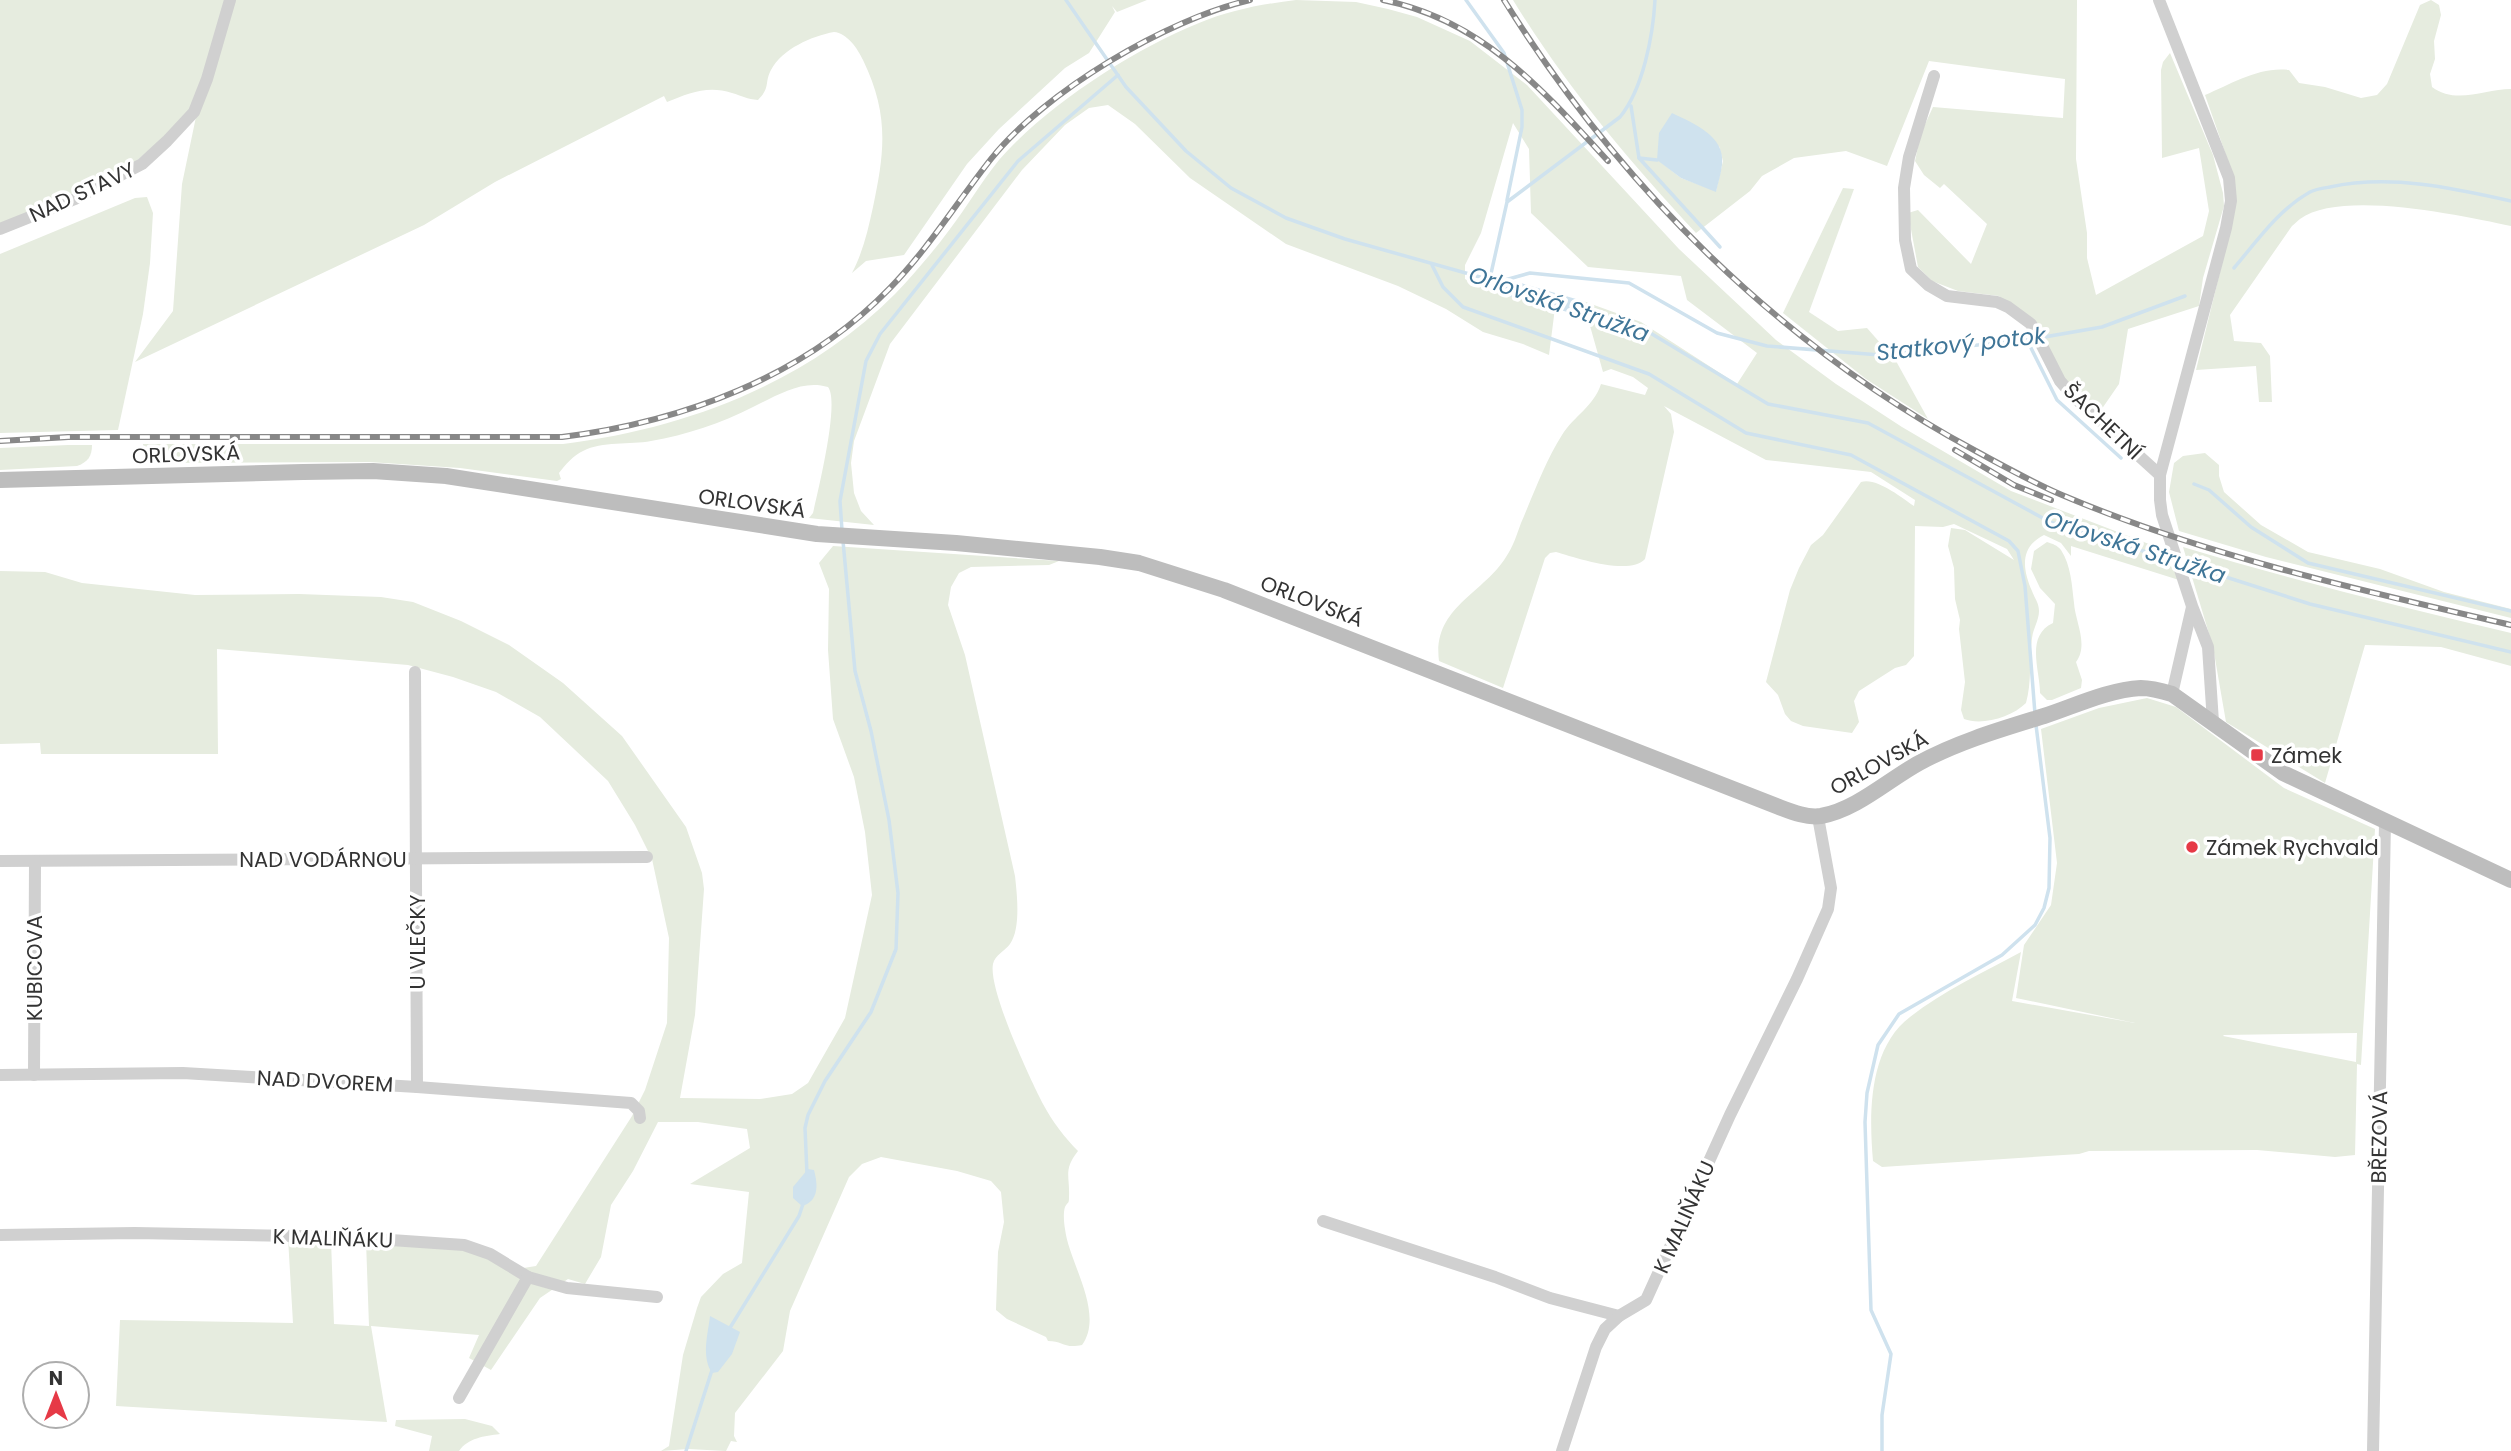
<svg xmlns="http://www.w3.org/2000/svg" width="2511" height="1451" viewBox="0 0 2511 1451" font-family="Poppins,sans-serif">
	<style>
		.green { fill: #e6ecdf; fill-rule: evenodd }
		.water { fill: #cfe2ee }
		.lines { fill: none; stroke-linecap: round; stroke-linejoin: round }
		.stream { stroke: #cfe2ee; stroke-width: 3.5 }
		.minor { stroke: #d0d0d0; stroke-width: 12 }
		.secondary { stroke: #bdbdbd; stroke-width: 16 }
		.rail-casing { stroke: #888; stroke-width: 6 }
		.rail { stroke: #fff; stroke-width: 3.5; stroke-dasharray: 10; stroke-linecap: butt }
		.poi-dot { fill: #e63946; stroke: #fff; stroke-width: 2.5 }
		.labels { text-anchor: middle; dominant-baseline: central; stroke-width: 7; stroke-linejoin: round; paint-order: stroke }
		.street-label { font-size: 21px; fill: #333; stroke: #fff }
		.poi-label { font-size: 21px; fill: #333; stroke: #fff; text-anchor: start }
		.water-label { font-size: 23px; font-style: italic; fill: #3f7597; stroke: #fff }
	</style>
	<rect width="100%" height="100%" fill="#fff"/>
	<g class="green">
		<polygon points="0,0 227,0 193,112 127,169 0,226"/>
		<path d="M232,0h915l-30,12 -5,-6 3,6 -26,41 -24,15 -66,61 -32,35 -63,91 -38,6 -14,12c11,-21 16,-43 21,-66 12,-56 16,-93 -10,-147 -5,-11 -16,-27 -29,-28 -22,4 -52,17 -63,38 -7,13 0,17 -13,30 -11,-1 -16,-4 -26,-7 -24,-8 -43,0 -65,9l-3,-6 -169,86 -71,43 -289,137 38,-51 9,-127 15,-72z"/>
		<path d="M1296,0l60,2 32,7 29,8 53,24 57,44 152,164 97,91 60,44 66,43 109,64 151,58 17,31 -108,-34v10l-10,-13 -17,-8c-24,12 -22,33 -12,56 3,8 7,12 7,20 0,9 -6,18 -7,27 -3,21 0,44 -6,65 -14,14 -44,23 -62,16l-3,-9 4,-28 -6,-53 1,-9 -5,-21 -1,-31 -6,-22 3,-18 14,2 49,30 -7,-11 -53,-25 -11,3 -28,-1 -1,130 -8,9 -11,3 -36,23 -5,10 5,21 -7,11 -49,-7 -12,-5 -6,-7 -7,-19 -12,-13 24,-92 9,-22 12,-23 12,-10 38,-53c15,-5 40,15 53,24l1,-6 -44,-28 -105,-12 -102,-54 7,8 3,18 -29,127c-15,17 -69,-1 -89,-7l-6,1 -5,5 -42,130 -64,-27c-7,-53 44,-67 67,-104 7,-10 11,-23 15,-34 13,-30 24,-61 41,-88 12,-19 32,-29 39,-51l44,11 3,-7 -15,-11 -22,-8 -8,3 -20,-71 58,21 96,62 20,-31 -70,-53 -6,-24 -93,-9 -57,-54 -2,-64 -16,-26 -32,110 -16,32v14l25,12 65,17 -6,47 -26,-11 -40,-12 -37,-23 -48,-23 -112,-42 -96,-66 -55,-54 -27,-19 -19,3 -24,17 -43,45 -132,174 -36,97 -3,22 3,30 7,18 13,14 -65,-7 4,-5c5,-22 27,-111 15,-126 -26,-8 -52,9 -75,20 -31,16 -67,28 -102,34 -21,4 -49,0 -68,10 -9,4 -18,14 -24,22l2,6 -4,2 -97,-13 -91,-6 -215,1 -12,-5 1,-14h420c122,-15 244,-61 332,-150 19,-20 38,-42 55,-65 17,-22 31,-47 49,-69 47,-54 133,-110 200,-137 31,-13 64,-19 97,-23z"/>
		<path d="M1513,0h564l-1,159 11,74v25l9,37 107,-59 6,-25 -10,-63 -37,10 -1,-88 2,-8 7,-9 43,102 10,38 1,13 -21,72 -4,28 -71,23 -9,55 -20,29 -36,-35 -30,-54 -34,-28 -41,-5 -26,-10 -14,-14 -10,-54 10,-3 53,54 16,-40 -43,-40 -4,4 -16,-13 -9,-14 6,-28 12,-26 130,11 2,-39 -136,-18 -42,105 -41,-15 -52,7 -32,18 -12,15 -54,42c-68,-73 -131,-148 -183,-233zM1719,146l4,15 -7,30 -35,-13 -23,-18z"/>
		<path d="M2431,0l8,5 2,10 -7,26 1,18 -5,15 2,13c24,18 53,2 79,2v137c-48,-10 -170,-37 -211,-7 -3,2 -5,5 -8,7l-62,89 4,26 27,2 9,13 2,46h-13l-3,-36 -60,4 35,-143 3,-49 -29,-83c26,-11 55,-29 84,-25l10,13 26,4 36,11 16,-3 10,-11 33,-79z"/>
		<polygon points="1843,188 1854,189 1809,312 1838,331 1867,328 1896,361 1928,419 1866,379 1783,313"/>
		<polygon points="147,197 153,213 150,263 143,314 118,430 0,433 0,254 135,198"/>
		<path d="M68,445h24c0,11 -4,17 -15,21l-77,4v-22z"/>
		<polygon points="2205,453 2219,465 2219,476 2224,492 2261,525 2308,552 2380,569 2444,592 2511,609 2511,618 2266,557 2179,531 2169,492 2174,463 2183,456"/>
		<path d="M2047,542c6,2 10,3 14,8 10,15 11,36 13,53 1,18 15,42 2,59l6,18 -1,8 -29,12h-5l-7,-7c0,-23 -15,-57 13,-70l2,-19 -15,-16 -9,-19 3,-18z"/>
		<path d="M833,546l226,15 -10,4 -78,2 -12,6 -8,14 -3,18 17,50 50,221c2,18 6,53 -5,68 -5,7 -15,11 -17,20 -5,25 37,115 50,140 9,17 22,34 35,47 -15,19 -8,25 -9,46 0,8 -1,4 -4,10 -2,6 -1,16 0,22 4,34 40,84 17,116 -18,4 -19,-4 -34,-4l-2,-4 -39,-18 -11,-9 2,-58 6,-30 -3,-30 -10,-11 -34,-10 -76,-14 -19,7 -13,13 -59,134 -7,40 -48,62 -1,23 3,6 -6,-1 -5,10 -38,-2 -27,2 8,-5 14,-91 14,-47 4,-11 22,-23 19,-11 7,-71 -59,-8 60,-36 -3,-19 -49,-7h-40l-25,49 -22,34 -10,52 -16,27 -17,-5 -28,19 -49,72 -22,-12 10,-23 -108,-9 16,96 -271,-16 4,-86 173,3 -5,-85 43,2 3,84 35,2 -3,-85 93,6 30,9 22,14 25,-4 96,-150 13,-26 22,-67 2,-85 -17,-79 -17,-34 -27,-44 -68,-64 -44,-25 -43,-15 -45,-12 -191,-16 1,105h-177l-1,-11 -40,1v-173l45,1 37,11 113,12 104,-1 82,3 32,5 48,19 48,24 54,38 59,53 64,91 16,46 2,16 -9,126 -15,83 80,1 32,-5 16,-11 37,-65 27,-123 -7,-63 -11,-55 -21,-58 -5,-69 1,-61 -10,-26z"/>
		<path d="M2183,547c109,33 218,60 328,86v33l-70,-19 -76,-2 -40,138 -99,-61 -13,-75z"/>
		<path d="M2147,698l29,9 108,81 91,41 -14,236 -4,-1 -2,91 -20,2 -78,-7 -168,1 -10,3 -197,13 -9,-6c-4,-46 -5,-112 37,-144 33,-26 74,-45 111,-65l-9,49 123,22 -119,-25 8,-53 27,-40 6,-42 -16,-134 58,-21zM2357,1033l-1,29 -133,-26 1,-1z"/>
		<path d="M465,1419l27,7 8,8c-16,2 -32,4 -41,17h-30l3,-15 -37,-10 1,-6z"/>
	</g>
	<g class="water">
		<path d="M1672,113c21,10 54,23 50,52 -1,9 -4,18 -6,27l-35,-14 -24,-18 2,-27z"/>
		<polygon points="1486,273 1583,301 1586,317 1490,291 1490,287 1483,285"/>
		<path d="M808,1169l6,1c4,15 5,31 -12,36l-9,-8v-11z"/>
		<path d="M710,1316l30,16 -8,22 -14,18 -6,1c-11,-17 -4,-39 -2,-57z"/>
	</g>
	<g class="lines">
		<g class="stream">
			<polyline points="1066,0 1126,87 1186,151 1231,188 1286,218 1345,239 1487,279"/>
			<polyline points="1466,0 1504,53 1522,110 1522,127 1507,200"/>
			<polyline points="1631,106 1639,158 1720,247"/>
			<polyline points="1639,158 1657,160"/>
			<polyline points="1432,265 1443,287 1463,307 1649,374 1746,433 1851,455 2009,541 2018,551 2025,586 2035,714"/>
			<path d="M2234,268c23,-27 44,-58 76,-76 6,-3 14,-4 20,-5 60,-13 123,1 181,14"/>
			<path d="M1490,278l17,-76 113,-85c23,-28 33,-81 35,-117"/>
			<polyline points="1505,280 1530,273 1629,283 1717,333 1767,346 1880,355 2027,340 2102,327 2185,296"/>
			<polyline points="1582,307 1647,331 1768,404 1868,423 2050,522 2175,561"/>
			<polyline points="2027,340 2057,400 2121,458"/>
			<polyline points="2194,484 2209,490 2251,527 2308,563 2511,611"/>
			<polyline points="842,530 840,501 866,361 880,334 1018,161 1118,75"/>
			<polyline points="2182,563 2310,604 2511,652"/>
			<polyline points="807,1174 805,1128 808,1115 825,1081 871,1012 896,949 898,893 889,820 871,731 855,671 843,541"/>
			<polyline points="728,1331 799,1216 804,1201"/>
			<polyline points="686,1451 712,1370"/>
			<polyline points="1882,1451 1882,1415 1891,1354 1871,1310 1865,1122 1867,1093 1878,1045 1899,1014 2002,955 2035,925 2044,908 2049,888 2050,838 2036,725"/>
		</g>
		<g class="minor">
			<polyline points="2159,0 2229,178 2231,201 2226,228 2160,475 2160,500 2162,515 2192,606 2208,647 2213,722"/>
			<polyline points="1934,76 1909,157 1904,188 1905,240 1911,269 1928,285 1947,296 1997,302 2008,307 2031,324 2060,381 2074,397 2160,475"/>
			<polyline points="0,229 75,199 142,164 167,141 194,112 207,79 230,0"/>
			<polyline points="415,672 417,1087"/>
			<polyline points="2172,694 2192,607"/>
			<polyline points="0,861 647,857"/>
			<polyline points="0,1075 183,1073 417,1087 631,1103 639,1111 640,1118"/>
			<polyline points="34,1075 35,861"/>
			<polyline points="1323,1221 1495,1277 1550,1298 1619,1316"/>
			<polyline points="0,1235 135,1233 347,1237 464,1245 490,1254 528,1277 567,1288 657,1297"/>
			<polyline points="459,1398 528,1277"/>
			<polyline points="1562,1451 1596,1347 1605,1329 1619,1316 1646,1300 1730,1115 1797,979 1828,909 1831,888 1818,817"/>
			<polyline points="2373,1451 2385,822"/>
		</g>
		<path class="secondary" d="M0,480l303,-8 70,-1 73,5 371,58 139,9 144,14 39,6 85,27 555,217c13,5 28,11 42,9 35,-6 67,-36 98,-53 38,-21 83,-34 125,-47 31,-10 63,-26 97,-28 11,0 21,3 31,6l111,79 228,107"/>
		<defs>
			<g id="rail">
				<path d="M1383,0c99,20 159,89 225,161"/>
				<path d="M1504,0c117,188 276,345 470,450 29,16 58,32 88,45 144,61 297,95 449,130"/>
				<path d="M0,441l68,-4h494c120,-15 242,-60 328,-149 39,-40 67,-86 101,-129 53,-67 176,-140 259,-159"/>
				<polyline points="1955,450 2014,485 2051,500"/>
			</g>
		</defs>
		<use href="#rail" class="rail-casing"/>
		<use href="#rail" class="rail"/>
	</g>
	<g class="poi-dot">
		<rect x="2250" y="748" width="14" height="14" rx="3.5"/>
		<circle cx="2192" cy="847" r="7"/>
	</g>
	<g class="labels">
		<g class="street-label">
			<text transform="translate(82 192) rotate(-25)">NAD STAVY</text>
			<text transform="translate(2103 421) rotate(44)">ŠACHETNÍ</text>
			<text transform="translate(186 454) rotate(-2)">ORLOVSKÁ</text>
			<text transform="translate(752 503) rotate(8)">ORLOVSKÁ</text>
			<text transform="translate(1312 601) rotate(21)">ORLOVSKÁ</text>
			<text transform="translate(1879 763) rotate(-29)">ORLOVSKÁ</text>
			<text x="323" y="859">NAD VODÁRNOU</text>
			<text transform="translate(417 942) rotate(-90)">U VLEČKY</text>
			<text transform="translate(34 968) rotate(-90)">KUBICOVA</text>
			<text transform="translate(325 1081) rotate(3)">NAD DVOREM</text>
			<text transform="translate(2379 1137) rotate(-89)">BŘEZOVÁ</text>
			<text transform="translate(1684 1217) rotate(-66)">K MALIŇÁKU</text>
			<text transform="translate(333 1238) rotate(2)">K MALIŇÁKU</text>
		</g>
		<g class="poi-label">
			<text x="2271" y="755">Zámek</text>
			<text x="2206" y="847">Zámek Rychvald</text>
		</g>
		<g class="water-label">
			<text transform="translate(1559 304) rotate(19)">Orlovská Stružka</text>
			<text transform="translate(1961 344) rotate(-6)">Statkový potok</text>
			<text transform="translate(2135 547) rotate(18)">Orlovská Stružka</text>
		</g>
	</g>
	<g transform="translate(56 1395)"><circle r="33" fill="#ffffff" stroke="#adadad" stroke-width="2"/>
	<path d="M0-5L12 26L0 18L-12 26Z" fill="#e63946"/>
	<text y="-10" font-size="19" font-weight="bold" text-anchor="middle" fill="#333333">N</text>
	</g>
</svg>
